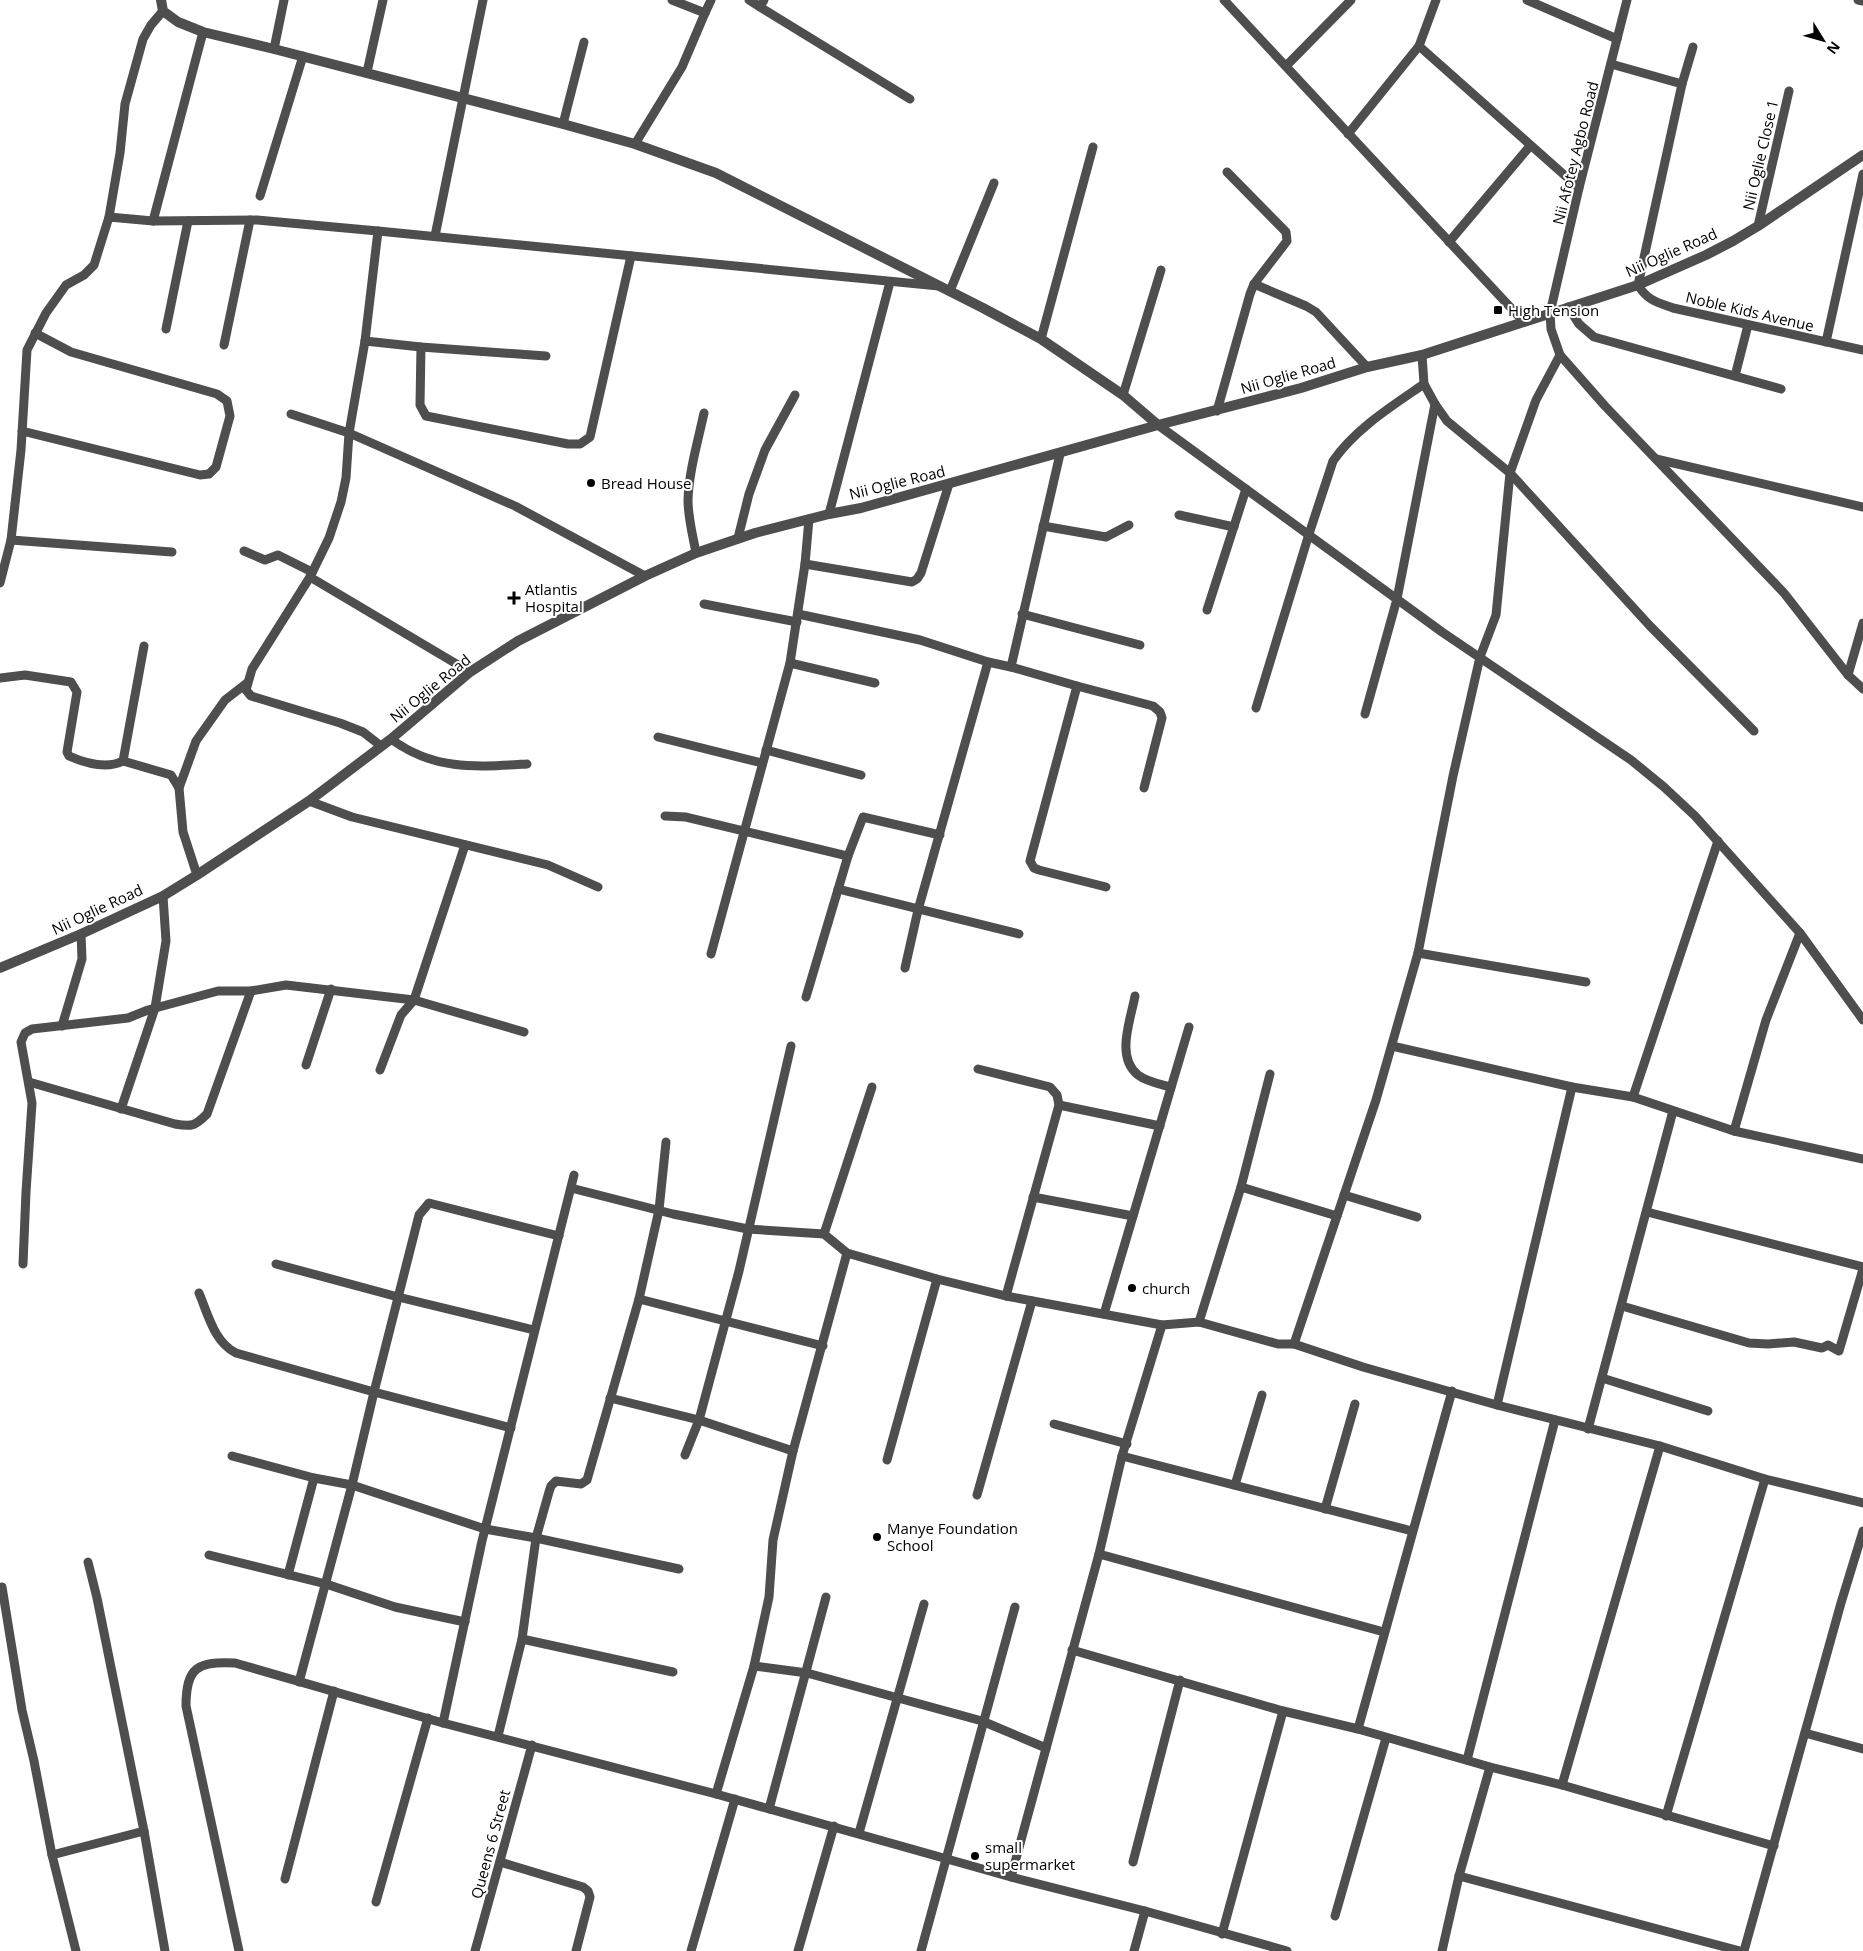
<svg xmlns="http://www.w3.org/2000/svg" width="1863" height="1951" viewBox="0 0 1863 1951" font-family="'Open Sans',sans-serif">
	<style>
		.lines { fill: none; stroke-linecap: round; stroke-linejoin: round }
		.minor { stroke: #4e4e4e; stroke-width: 9 }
		.tertiary { stroke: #4e4e4e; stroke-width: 10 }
		.poi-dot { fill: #000; stroke: #fff; stroke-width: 2 }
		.labels { text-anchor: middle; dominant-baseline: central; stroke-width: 4; stroke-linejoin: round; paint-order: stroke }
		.street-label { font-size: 15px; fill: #000; stroke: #fff }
		.poi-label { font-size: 15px; fill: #000; stroke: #fff; text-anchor: start }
	</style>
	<rect width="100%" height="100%" fill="#fff"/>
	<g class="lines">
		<g class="minor">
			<polyline points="749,0 760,7 764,0"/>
			<polyline points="1224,0 1524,322"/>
			<polyline points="1527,0 1617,39"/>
			<polyline points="1858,0 1863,1"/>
			<polyline points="760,7 910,99"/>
			<polyline points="705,13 711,0"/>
			<polyline points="1419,46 1436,0"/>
			<path d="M1693,47l-11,37 -44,201c9,15 18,17 35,23l190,42"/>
			<polyline points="274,49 284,0"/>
			<polyline points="1611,64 1682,84"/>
			<polyline points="1286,66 1351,0"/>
			<polyline points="367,72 383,0"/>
			<polyline points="563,124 584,42"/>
			<polyline points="1348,134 1419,46 1579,188"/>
			<polyline points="635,144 682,67 705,13 672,0"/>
			<polyline points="260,196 303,56"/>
			<polyline points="109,217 120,153 125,104 143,39 151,25 163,11"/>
			<polyline points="153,221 203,32"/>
			<polyline points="1758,226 1789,91"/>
			<polyline points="378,231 365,341 349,433 346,478 341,502 329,538 310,577 252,669 246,690 251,696 340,723 363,732 381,746"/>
			<polyline points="435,236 483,0"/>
			<polyline points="1449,242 1530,146"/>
			<polyline points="1254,284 1306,306 1316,312 1367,367"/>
			<polyline points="950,291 994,183"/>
			<polyline points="1568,307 1579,324 1594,337 1781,389"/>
			<polyline points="166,329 188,221"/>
			<polyline points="1041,339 1093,147"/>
			<polyline points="365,341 421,347 546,356"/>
			<polyline points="1826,342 1863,174"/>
			<polyline points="224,345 250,220"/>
			<polyline points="421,347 420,405 426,416 568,444 580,444 590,437 631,256"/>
			<polyline points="1422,355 1424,384 1435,404 1447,421 1510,473 1650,626 1754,731"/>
			<polyline points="1560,355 1605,406 1784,593 1848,675 1863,689"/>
			<polyline points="1735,376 1748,325"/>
			<polyline points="1123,395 1161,270"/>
			<polyline points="1217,411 1250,294 1254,284 1287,241 1286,232 1227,172"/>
			<polyline points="291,414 349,433 515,506 645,576"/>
			<polyline points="1158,425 1442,632 1631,760 1664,787 1695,816 1800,933 1863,1020"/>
			<polyline points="22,431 200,475 209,474 216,467 230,416 227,401 217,394 71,352 35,333"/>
			<polyline points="1060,454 1011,667 1077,686 1030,861 1034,868 1039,870 1106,887"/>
			<polyline points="1656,459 1863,507"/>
			<polyline points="829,514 890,282"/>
			<polyline points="1179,515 1234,527"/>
			<polyline points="1043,526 1106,537 1129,525"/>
			<polyline points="738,538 749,494 765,450 795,395"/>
			<polyline points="11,540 172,552"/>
			<polyline points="244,551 265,560 278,555 312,572"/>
			<path d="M696,553c-3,-17 -8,-35 -8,-53 1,-29 10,-59 16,-87"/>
			<polyline points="805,564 912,582 917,579 921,573 949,484"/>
			<polyline points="310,577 470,672"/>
			<polyline points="0,583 11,540 21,450 27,350 46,313 66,285 84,275 94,265 109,217 153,221 257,220 378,231 939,286"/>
			<polyline points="704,604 797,622"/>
			<polyline points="1207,610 1246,489"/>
			<polyline points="798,614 920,640 988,662"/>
			<polyline points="1022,614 1140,645"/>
			<polyline points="790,663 875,683"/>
			<polyline points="1848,675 1863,623"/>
			<path d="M0,678l25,-3 46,7 6,10 -10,60 2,4c16,7 38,13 54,5l48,14 8,13 4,44 14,43"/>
			<polyline points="1077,686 1153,706 1160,712 1162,718 1144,788"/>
			<path d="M1256,708l53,-174 24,-73c22,-32 59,-55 91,-77"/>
			<polyline points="1365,714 1397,599 1435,404"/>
			<polyline points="658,737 762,763"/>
			<path d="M391,739c43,32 86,28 136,25"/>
			<polyline points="766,750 861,775"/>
			<polyline points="123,761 144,646"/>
			<polyline points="179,788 196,741 225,700 247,683"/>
			<polyline points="309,801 352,817 548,865 598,887"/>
			<polyline points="665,816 686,817 848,856"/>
			<polyline points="838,889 1019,934"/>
			<polyline points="1418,953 1586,982"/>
			<polyline points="711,954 790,663 805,564 809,519"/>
			<polyline points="905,968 918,910 988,662 1011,667"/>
			<path d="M1135,996c-4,23 -20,61 3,79 9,7 22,9 33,12"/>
			<polyline points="806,997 848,856 863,817 940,835"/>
			<polyline points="62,1026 82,959 81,934"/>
			<polyline points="1392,1046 1572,1087 1633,1097 1734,1131 1863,1159"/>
			<polyline points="306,1065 331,989"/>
			<polyline points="978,1069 1050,1087 1057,1095 1059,1105 1006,1296"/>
			<polyline points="380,1070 401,1015 414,1000 465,845"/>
			<path d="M29,1082l146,42c17,3 20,2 32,-10l44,-123"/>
			<polyline points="1633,1097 1718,841"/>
			<polyline points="1059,1105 1160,1126"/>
			<polyline points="121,1109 155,1008 166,941 163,896"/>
			<polyline points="1734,1131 1766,1020 1800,933"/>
			<polyline points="1241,1187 1337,1216"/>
			<polyline points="571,1188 673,1214 748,1229 824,1234 847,1253 937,1279 1006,1296 1162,1325 1122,1456 1099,1554 1011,1877"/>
			<polyline points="1344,1195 1417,1217"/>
			<polyline points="1033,1197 1133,1216"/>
			<polyline points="1647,1212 1863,1267"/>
			<polyline points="824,1234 872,1087"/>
			<polyline points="23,1264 26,1192 32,1103 21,1042 25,1033 32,1029 128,1018 148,1010 218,991 251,991 286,985 414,1000 524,1032"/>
			<polyline points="276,1264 398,1297 534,1330"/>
			<path d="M199,1293c9,21 15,49 37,60l138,39 -22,93 -53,197"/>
			<polyline points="639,1299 823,1346"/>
			<polyline points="1622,1306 1749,1343 1768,1344 1794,1342 1822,1348 1828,1345 1839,1351 1863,1269"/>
			<polyline points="1104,1314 1189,1027"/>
			<polyline points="1199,1322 1241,1187 1270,1074"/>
			<polyline points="1162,1325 1199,1322 1278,1344 1294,1344 1363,1367 1497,1405 1660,1446 1765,1479 1863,1503"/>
			<polyline points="1294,1344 1376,1100 1418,953 1453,776 1480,657 1496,615 1510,473 1536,400 1560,355 1551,329 1550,313 1579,188 1627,0"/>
			<polyline points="1602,1378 1708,1411"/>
			<polyline points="610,1398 699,1420 793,1451"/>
			<polyline points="1497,1405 1572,1087"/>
			<polyline points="1054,1424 1127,1444"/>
			<polyline points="511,1428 374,1392 419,1215 429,1203 559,1236"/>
			<polyline points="1588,1429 1673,1111"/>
			<polyline points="685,1455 699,1420 739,1271 791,1046"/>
			<polyline points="232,1456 314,1478 352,1485 485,1529 536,1538 679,1569"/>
			<polyline points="1122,1456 1412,1531"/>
			<polyline points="887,1460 937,1279"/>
			<polyline points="1235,1485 1262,1395"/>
			<polyline points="977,1495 1032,1301"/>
			<polyline points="1325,1509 1355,1404"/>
			<polyline points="1099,1554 1384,1632"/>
			<polyline points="209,1555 326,1584 395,1607 465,1622"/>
			<polyline points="88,1562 97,1598 144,1831 165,1951"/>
			<polyline points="288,1575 314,1478"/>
			<polyline points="2,1587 22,1710 34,1761 52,1855"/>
			<polyline points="522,1639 536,1538 549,1492 551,1486 556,1481 581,1484 587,1480 639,1299 659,1210 666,1142"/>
			<polyline points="1072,1650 1283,1711 1358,1729 1490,1767 1562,1785 1774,1846"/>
			<polyline points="754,1666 807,1673 982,1721 1046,1748"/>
			<polyline points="443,1723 482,1541 574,1175"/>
			<polyline points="1358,1729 1452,1391"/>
			<polyline points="1805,1733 1863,1749"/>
			<polyline points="498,1736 522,1639 673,1672"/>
			<polyline points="1467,1760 1555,1420"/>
			<polyline points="1562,1785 1660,1446"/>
			<polyline points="716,1794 754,1666 769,1597 773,1540 793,1451 847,1253"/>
			<polyline points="769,1809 826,1597"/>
			<polyline points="1666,1816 1765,1479"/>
			<polyline points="859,1833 924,1604"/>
			<polyline points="500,1862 583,1887 588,1891 590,1897 576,1951"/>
			<polyline points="1133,1862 1180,1680"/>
			<polyline points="1459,1876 1740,1951"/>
			<polyline points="285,1879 334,1691"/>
			<polyline points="376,1902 428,1718"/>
			<polyline points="1335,1916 1386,1738"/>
			<polyline points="1222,1934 1283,1711"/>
			<polyline points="76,1951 52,1855 144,1831"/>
			<path d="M239,1951l-53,-245c0,-39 12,-45 49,-43l208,60 273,71 295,83 134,34 142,40"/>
			<polyline points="475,1951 532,1745"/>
			<polyline points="691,1951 735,1799"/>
			<polyline points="798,1951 834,1826"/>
			<polyline points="921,1951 1015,1607"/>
			<polyline points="1134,1951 1145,1911"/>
			<polyline points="1442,1951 1459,1876 1490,1767"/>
			<polyline points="1744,1951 1841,1603 1863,1531"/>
		</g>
		<g class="tertiary">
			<polyline points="161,0 163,11 178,22 203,32 274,49 563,124 635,144 716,173 983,308 1041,339 1123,395 1158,425"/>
			<polyline points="0,968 81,934 163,896 197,875 309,801 391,739 470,672 518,641 645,576 696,553 755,533 829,514 861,508 1158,425 1301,388 1367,367 1422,355 1638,285 1706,255 1733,241 1758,226 1863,155"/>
		</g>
	</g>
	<g class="poi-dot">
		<rect x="1493" y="305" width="10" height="10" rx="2.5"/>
		<circle cx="591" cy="483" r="5"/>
		<path d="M511.5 590.5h5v5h5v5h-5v5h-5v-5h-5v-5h5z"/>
		<circle cx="1132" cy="1288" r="5"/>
		<circle cx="877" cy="1537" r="5"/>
		<circle cx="975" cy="1856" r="5"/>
	</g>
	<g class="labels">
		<g class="street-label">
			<text transform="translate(1575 153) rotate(-76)">Nii Afotey Agbo Road</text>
			<text transform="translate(1760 155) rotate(-77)">Nii Oglie Close 1</text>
			<text transform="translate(1671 252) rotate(-24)">Nii Oglie Road</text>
			<text transform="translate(1750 311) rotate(13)">Noble Kids Avenue</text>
			<text transform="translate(1288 375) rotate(-16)">Nii Oglie Road</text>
			<text transform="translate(897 482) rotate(-14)">Nii Oglie Road</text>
			<text transform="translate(430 688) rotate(-39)">Nii Oglie Road</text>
			<text transform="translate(97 909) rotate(-25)">Nii Oglie Road</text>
			<text transform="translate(490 1844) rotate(-75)">Queens 6 Street</text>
		</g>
		<g class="poi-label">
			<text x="1508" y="310">High Tension</text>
			<text x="601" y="483">Bread House</text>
			<text x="525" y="589">Atlantis<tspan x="525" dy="17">Hospital</tspan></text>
			<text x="1142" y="1288">church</text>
			<text x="887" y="1528">Manye Foundation<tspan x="887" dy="17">School</tspan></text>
			<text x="985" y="1847">small<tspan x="985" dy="17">supermarket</tspan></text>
		</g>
	</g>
	<g transform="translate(1823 40) rotate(127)" stroke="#ffffff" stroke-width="4" paint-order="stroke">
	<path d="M0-4L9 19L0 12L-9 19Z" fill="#000000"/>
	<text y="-8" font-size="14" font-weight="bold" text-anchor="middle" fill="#000000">N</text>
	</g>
</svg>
